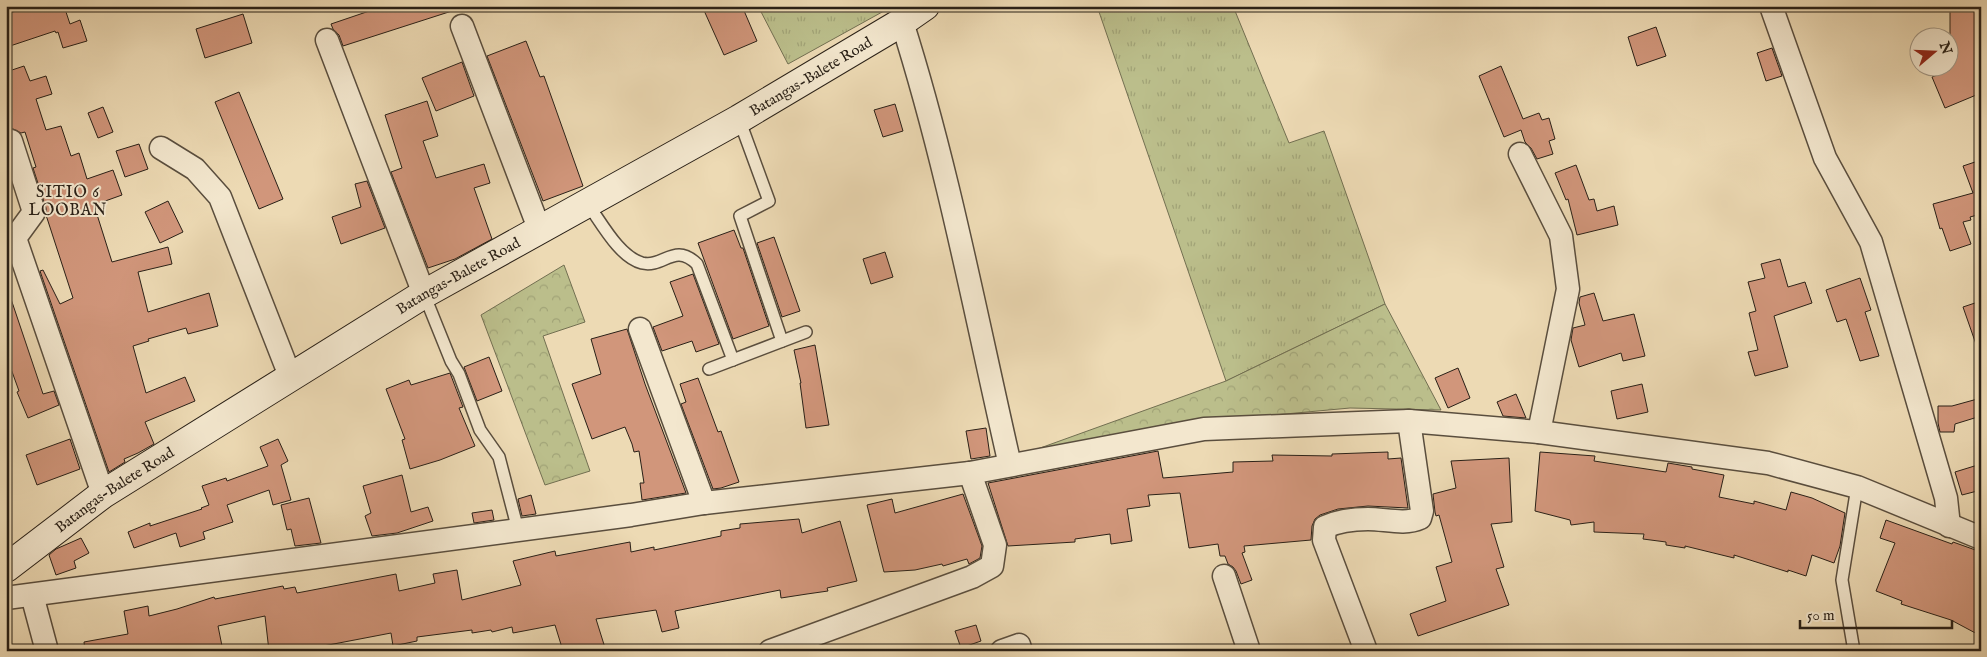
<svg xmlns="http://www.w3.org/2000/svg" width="1987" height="657" viewBox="0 0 1987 657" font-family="'IM FELL English',serif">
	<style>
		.grass { fill: url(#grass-tufts); stroke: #726f51 }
		.forest { fill: url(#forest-crowns); stroke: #726f51 }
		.building { fill: #d1967b; stroke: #292017 }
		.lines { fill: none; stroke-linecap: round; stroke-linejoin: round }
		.lane-casing { stroke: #5a4e3e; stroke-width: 14 }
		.street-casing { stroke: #5a4e3e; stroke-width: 25 }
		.secondary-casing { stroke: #292017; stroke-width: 30 }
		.lane { stroke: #f3e7ce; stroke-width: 11 }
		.street { stroke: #f3e7ce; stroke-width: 22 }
		.secondary { stroke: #f3e7ce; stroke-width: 28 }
		.labels { text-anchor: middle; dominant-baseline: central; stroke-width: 4; stroke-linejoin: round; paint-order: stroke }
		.street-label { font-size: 15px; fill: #292017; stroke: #f3e7ce }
		.neighbourhood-label { font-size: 16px; letter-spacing: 1px; fill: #292017; stroke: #f3e7ce }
	</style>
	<defs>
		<pattern id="grass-tufts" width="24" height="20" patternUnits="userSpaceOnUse" patternTransform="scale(1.25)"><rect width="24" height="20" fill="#bbbe8b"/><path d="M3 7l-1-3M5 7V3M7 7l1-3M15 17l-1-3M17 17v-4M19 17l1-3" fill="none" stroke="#a1a377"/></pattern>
		<pattern id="forest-crowns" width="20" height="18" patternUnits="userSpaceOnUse" patternTransform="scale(1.25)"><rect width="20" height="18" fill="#bbbe8b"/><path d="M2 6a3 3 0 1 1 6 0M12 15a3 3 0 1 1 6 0" fill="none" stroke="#a1a377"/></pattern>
	</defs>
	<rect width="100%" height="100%" fill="#eddab4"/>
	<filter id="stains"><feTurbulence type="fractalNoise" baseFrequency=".004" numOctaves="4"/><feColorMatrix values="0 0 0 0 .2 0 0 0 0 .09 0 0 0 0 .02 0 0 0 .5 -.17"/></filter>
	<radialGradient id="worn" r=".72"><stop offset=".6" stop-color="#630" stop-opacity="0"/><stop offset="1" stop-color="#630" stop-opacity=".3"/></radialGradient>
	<g class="grass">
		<polygon points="758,6 893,6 788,64"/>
		<polygon points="1097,6 1233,6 1289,143 1324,131 1385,304 1226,381"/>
	</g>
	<g class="forest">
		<polygon points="564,265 585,322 543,336 590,471 545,485 481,315"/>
		<polygon points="1385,304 1441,410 1350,408 1199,422 1018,456 1226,381"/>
	</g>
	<g class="building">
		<polygon points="34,6 64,6 70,24 80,20 87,41 63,48 58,32 56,33 55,31 10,46 6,33 6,14"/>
		<polygon points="384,6 455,6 455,10 343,46 339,35 333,29 331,24"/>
		<polygon points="702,6 742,6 757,41 724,55"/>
		<polygon points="1950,6 1976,6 1981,17 1981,93 1945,108 1932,77 1950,70"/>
		<polygon points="243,14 252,43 205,58 196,29"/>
		<polygon points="1656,27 1666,56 1637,66 1628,37"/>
		<polygon points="526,41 540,77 544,76 583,186 543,201 487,56"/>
		<polygon points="1772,48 1782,76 1766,81 1757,53"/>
		<polygon points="462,62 474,96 436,111 422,78"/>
		<polygon points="24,66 30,81 46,76 52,94 36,99 46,130 61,126 71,156 79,153 87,179 113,170 122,195 94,205 112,262 168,247 172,264 138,272 148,312 209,293 218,326 188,334 186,328 148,339 149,341 133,346 146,393 185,377 195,401 145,422 154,444 138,453 124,459 125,462 109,472 40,271 43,270 60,304 73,298 46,215 46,208 33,168 36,167 25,132 21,133 9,127 6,119 6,72"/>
		<polygon points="1501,66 1523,119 1539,113 1542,120 1549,118 1555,139 1549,141 1553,154 1537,159 1531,148 1525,142 1521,130 1504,137 1479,76"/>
		<polygon points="239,92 283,199 259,209 215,102"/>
		<polygon points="427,101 438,136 423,141 436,178 484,164 490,183 474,188 492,239 455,259 428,268 391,172 402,168 385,115"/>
		<polygon points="895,104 903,131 883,137 874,110"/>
		<polygon points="103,107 113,132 98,138 88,113"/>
		<polygon points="139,144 148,169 125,177 116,151"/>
		<polygon points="1981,160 1981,214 1970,217 1971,220 1963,222 1971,244 1950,251 1942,228 1940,229 1933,204 1973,193 1963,166"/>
		<polygon points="1576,165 1589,200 1594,199 1597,211 1614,206 1618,225 1577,235 1568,199 1566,200 1555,173"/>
		<polygon points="367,181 385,228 341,244 332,217 361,207 355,184"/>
		<polygon points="168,201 183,232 160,243 145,212"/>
		<polygon points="734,230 741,248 743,248 769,326 733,339 698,243"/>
		<polygon points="774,237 800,311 782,317 757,243"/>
		<polygon points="885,252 893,277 871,284 863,259"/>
		<polygon points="1780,259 1788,287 1805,282 1812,303 1774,316 1788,367 1755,376 1748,352 1758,350 1749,313 1756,311 1748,282 1765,278 1761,264"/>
		<polygon points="693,274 719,344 696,352 692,341 662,351 653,327 683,316 670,282"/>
		<polygon points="1860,278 1871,310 1865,312 1879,356 1860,361 1846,319 1837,322 1826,290"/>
		<polygon points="9,293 43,394 54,391 59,405 28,418 17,392 19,391 6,355 6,294"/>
		<polygon points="1594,293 1603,321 1634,314 1645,356 1623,361 1621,353 1579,367 1571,340 1573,328 1585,325 1579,303 1580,297"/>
		<polygon points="1981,301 1981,350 1978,350 1963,307"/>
		<polygon points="627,329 645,384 686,493 642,500 640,483 644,483 639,451 634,452 632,444 625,427 592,439 572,384 601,374 591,339"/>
		<polygon points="815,345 829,425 806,428 800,383 801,383 794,350"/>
		<polygon points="489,357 502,391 477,401 464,367"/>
		<polygon points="1458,368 1470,398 1448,408 1435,378"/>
		<polygon points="450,373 463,407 459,408 475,446 440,460 410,469 402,440 405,439 386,389 409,380 411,385"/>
		<polygon points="698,378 718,432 721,431 739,482 721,488 713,489 681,404 686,402 680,384"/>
		<polygon points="1642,384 1648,412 1617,419 1611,391"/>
		<polygon points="1516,394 1526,418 1503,416 1497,402"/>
		<polygon points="1981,398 1981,416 1955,424 1954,432 1940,432 1938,423 1938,406 1952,406"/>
		<polygon points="986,428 990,456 971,459 966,431"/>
		<polygon points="70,439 80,469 37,485 26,455"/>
		<polygon points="278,439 288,461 281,465 291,500 273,505 269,490 227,505 233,522 203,532 205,539 180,547 176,533 134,548 128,532 150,523 150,526 202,509 201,508 209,505 202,486 226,478 227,481 268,466 260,447"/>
		<polygon points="1158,451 1163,478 1233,472 1233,462 1273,461 1272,455 1332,456 1332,454 1388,452 1388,459 1401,458 1408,508 1368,506 1338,509 1320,515 1315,519 1312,526 1311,540 1244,546 1245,552 1242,553 1252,580 1241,584 1236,571 1233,567 1228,564 1225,556 1220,556 1218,544 1189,548 1180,493 1148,495 1150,506 1127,509 1132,541 1111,544 1110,534 1075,539 1075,542 1008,546 988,483"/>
		<polygon points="1540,452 1595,456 1594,461 1666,472 1668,463 1692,467 1692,469 1724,475 1719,497 1754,504 1754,501 1786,510 1791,492 1812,498 1845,513 1840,546 1834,563 1812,555 1806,576 1788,570 1788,572 1734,555 1734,558 1685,546 1685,548 1666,545 1666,542 1643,539 1644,534 1594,532 1594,522 1571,525 1570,520 1535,511"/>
		<polygon points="1509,458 1512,522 1491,524 1504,567 1496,569 1509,605 1418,636 1410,614 1446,601 1436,567 1452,562 1439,515 1436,516 1435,512 1433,494 1456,488 1451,461"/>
		<polygon points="1981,464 1981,490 1962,495 1955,472"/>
		<polygon points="402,475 411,512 428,507 433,521 397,533 372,536 365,516 371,513 363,486"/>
		<polygon points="963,494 982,546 980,558 969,564 967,559 943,566 942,564 915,570 884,572 867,505 892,499 895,513"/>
		<polygon points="531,495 536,514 522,516 518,499"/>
		<polygon points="309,498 321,543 295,546 291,529 287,530 281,505"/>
		<polygon points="492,510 494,520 474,523 472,513"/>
		<polygon points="799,519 802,533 840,521 857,581 827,588 828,591 807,594 781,598 780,590 675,611 679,628 662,632 656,610 596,619 606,651 563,651 555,625 513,633 512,627 492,632 491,630 472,633 472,630 417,637 417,641 393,646 391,633 318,647 319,651 269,651 265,616 218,626 223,651 85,651 84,642 128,634 124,611 148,606 149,616 177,609 214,597 215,599 283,586 284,589 295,587 297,593 396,574 399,591 435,583 433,574 457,570 462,600 521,585 513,561 555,551 556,556 630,542 631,552 654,547 654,550 721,536 721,531 740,528 740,524"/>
		<polygon points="1886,520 1952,544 1953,542 1981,552 1981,636 1951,620 1901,604 1902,601 1876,591 1895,543 1880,538"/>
		<polygon points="81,538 89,553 74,561 76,568 56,575 49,555 56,549"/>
		<polygon points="976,625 981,641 961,648 955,631"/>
	</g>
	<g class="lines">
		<defs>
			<g id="lane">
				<polyline points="739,119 769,201 740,216 782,341"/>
				<path d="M587,203c14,19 32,54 55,60 22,5 32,-21 55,1l36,96"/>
				<polyline points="424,294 451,361 459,374 480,430 499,457 518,530"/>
				<polyline points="709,369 806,332"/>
				<polyline points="1854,651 1842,580 1857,487"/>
			</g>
			<g id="street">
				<polyline points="1771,6 1825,158 1871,242 1946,498 1949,526"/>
				<path d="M902,22c46,145 74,295 108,443"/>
				<polyline points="462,26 540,231"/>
				<polyline points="327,40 424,294"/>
				<polyline points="6,140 11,141 34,212 15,238 103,494"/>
				<polyline points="161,148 195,169 220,197 290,376"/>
				<polyline points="1520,154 1561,236 1568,289 1539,432"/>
				<polyline points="640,329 704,503"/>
				<polyline points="1224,576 1249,651"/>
				<polyline points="32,595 47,651"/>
				<polyline points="6,598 631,515 704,503 970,473 1204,429 1409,421 1539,432 1768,463 1857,487 1981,538"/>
				<polyline points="770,651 972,577 992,566 995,545 970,473"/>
				<polyline points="1002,651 1019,645 1021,651"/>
				<path d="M1366,651l-42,-111 1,-13c13,-6 29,-8 43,-8 17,0 37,6 52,-1l2,-7 -13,-90"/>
			</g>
			<g id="secondary">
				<path id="s1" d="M6,568l97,-74 321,-200 315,-175 163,-97 23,-16"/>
			</g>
		</defs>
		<use href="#lane" class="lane-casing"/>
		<use href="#street" class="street-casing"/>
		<use href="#secondary" class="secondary-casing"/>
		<use href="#lane" class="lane"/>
		<use href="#street" class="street"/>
		<use href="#secondary" class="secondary"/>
	</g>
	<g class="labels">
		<g class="street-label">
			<text stroke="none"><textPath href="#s1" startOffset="944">Batangas-Balete Road</textPath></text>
			<text stroke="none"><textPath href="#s1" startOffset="539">Batangas-Balete Road</textPath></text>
			<text stroke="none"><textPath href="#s1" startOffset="134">Batangas-Balete Road</textPath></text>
		</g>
		<g class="neighbourhood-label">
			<text x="68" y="193">SITIO 6<tspan x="68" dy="18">LOOBAN</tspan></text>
		</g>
	</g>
	<rect width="1987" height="657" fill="none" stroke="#eddab4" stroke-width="25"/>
	<rect x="8" y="8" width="1972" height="642" fill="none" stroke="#292017" stroke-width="2.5"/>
	<rect x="12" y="12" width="1962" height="632" fill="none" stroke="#292017"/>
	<g transform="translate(1934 52) rotate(71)"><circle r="24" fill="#f3e7ce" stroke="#a29785"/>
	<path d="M0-4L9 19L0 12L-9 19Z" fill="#8f2418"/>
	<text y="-8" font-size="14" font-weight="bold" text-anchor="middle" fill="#292017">N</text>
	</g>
	<path d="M1800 620v8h152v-8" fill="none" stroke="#292017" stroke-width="2.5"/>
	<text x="1807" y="620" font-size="15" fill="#292017" stroke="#f3e7ce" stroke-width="4" paint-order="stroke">50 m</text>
	<rect width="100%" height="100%" filter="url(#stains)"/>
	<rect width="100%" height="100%" fill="url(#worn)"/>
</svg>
